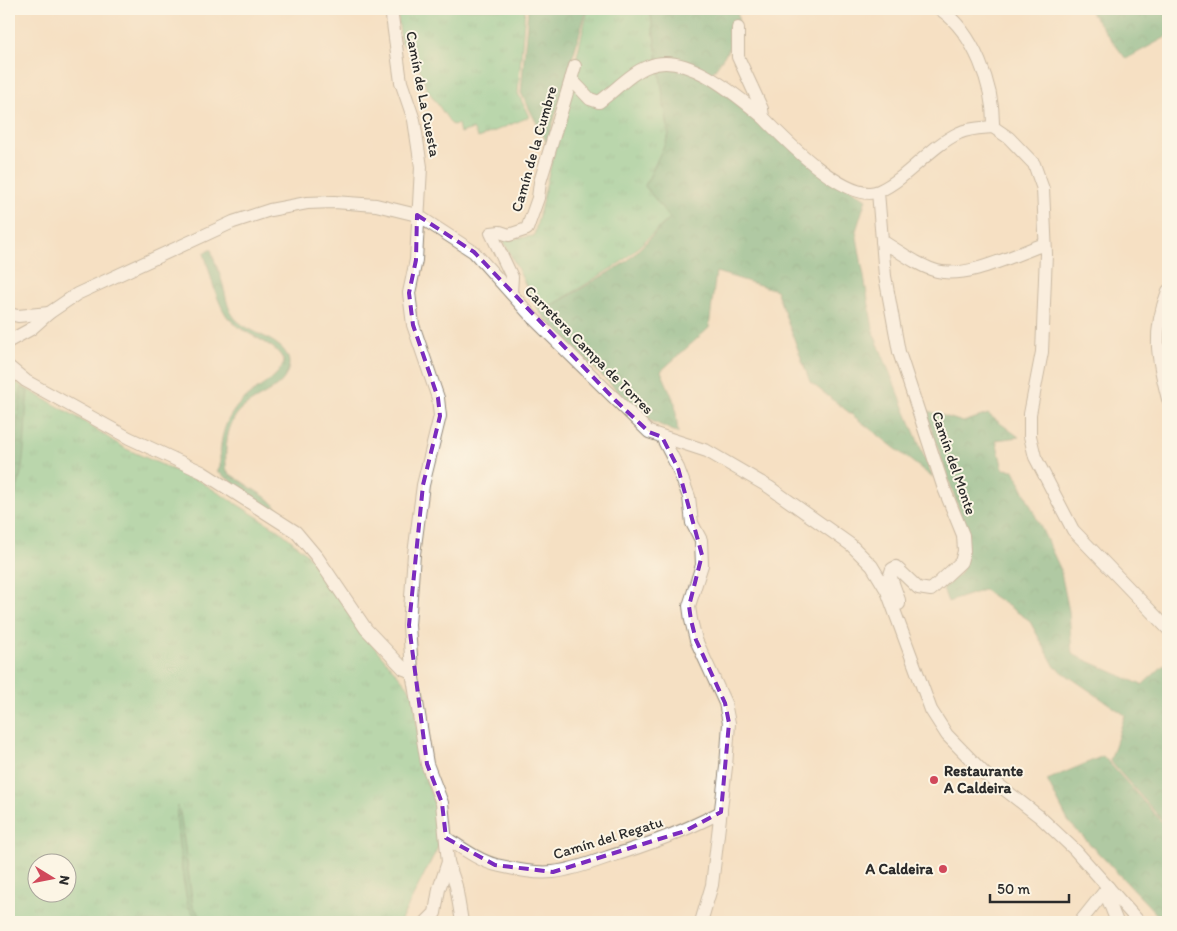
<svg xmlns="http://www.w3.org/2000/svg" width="1177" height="931" viewBox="0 0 1177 931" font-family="Itim,sans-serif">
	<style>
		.grass { fill: url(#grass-tufts); stroke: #4e7a5e; fill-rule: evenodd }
		.forest { fill: url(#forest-crowns); stroke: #446c53 }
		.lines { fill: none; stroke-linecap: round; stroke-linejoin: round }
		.minor-casing { stroke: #908677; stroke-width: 14 }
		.minor { stroke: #fff; stroke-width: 12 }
		.marked { fill: none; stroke: #7b2cbf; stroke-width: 4; stroke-dasharray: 10 6; stroke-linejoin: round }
		.poi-dot { fill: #d1495b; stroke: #fcf5e5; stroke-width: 2 }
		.labels { text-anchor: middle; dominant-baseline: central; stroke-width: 4; stroke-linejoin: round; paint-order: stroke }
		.street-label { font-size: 15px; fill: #2b2b2b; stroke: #fcf5e5 }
		.poi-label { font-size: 15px; font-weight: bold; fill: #2b2b2b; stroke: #fcf5e5; text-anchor: start }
	</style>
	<defs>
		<pattern id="grass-tufts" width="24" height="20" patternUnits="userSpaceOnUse" patternTransform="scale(1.25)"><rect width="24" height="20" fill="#71ca91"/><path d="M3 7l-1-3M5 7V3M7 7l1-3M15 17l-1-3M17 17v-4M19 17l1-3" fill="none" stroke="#5da477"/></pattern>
		<pattern id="forest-crowns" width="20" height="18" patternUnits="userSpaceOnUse" patternTransform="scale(1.25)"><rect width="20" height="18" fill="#5cae7b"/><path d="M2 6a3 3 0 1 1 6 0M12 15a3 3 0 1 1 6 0" fill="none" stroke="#4c8e65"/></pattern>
	</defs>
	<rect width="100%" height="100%" fill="#fcf5e5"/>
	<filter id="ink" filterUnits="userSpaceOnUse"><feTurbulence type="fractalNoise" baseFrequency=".02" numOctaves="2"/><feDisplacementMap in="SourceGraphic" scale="10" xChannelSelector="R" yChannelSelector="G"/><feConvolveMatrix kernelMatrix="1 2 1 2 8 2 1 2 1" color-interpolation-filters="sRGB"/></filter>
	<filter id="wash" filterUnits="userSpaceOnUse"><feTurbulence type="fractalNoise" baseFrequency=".0096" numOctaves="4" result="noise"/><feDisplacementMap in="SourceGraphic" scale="20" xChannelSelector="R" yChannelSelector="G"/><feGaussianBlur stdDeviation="1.12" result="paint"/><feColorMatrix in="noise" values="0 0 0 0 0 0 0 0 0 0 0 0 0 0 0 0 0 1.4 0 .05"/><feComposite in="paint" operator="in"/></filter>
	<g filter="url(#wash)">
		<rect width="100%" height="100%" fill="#f5e0c3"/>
		<g class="grass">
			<polygon points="397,9 525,9 518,93 529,117 478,138 473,129 460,133 458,124 452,125 427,89 414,54 401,43"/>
			<polygon points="588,9 650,9 669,135 645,186 670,218 623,261 540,313 503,240 534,236"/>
			<path d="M9,379l68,38 47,31 77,34 79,49 26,22 64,89 44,52 7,73 17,46v34l-38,75h-391zM38,864h30v30h-30z"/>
		</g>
		<g class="forest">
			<polygon points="528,9 587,9 547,143 521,93"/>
			<path d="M650,9h86c10,22 -13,48 -25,66l97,85 58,39 -10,32 18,103 59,144 -123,-96 -34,-92 -60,-18 -7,56 -48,43 14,32 3,30 -31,-14 -24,-22 -83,-84 86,-51 44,-44 -25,-32 24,-51z"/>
			<polygon points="1088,9 1168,9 1168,36 1126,59"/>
			<path d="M211,249c3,12 9,24 12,36 4,14 4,27 16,37 13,12 52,20 50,43 -3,27 -36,30 -51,48 -12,14 -14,41 -11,59l43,28 10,11 -11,-2 -52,-38 3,-4c-1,-34 7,-58 36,-77 11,-8 21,-13 28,-27 -4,-21 -45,-28 -58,-48 -11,-17 -16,-43 -22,-62z"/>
			<path d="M21,387l7,4c-4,33 -1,73 -13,104l-6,1v-17l5,-25z"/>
			<polygon points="925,410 963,422 988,414 1019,437 996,440 1003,469 1014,470 1060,568 1069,611 1072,654 1142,685 1165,664 1168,666 1168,827 1110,761 1125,715 1055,667 1029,620 984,590 948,602 943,589 962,571 968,536"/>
			<polygon points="1103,756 1168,829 1168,922 1164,922 1068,821 1047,780"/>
			<path d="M177,806l3,5 13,95 12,16h-4c-4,-4 -10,-10 -12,-15 -5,-11 -15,-92 -12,-101z"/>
		</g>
	</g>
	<g filter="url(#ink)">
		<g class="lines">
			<defs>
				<g id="minor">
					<polyline points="391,9 401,82 414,120 421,167 416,260 409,293 413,325 438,398 440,416 423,485 414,554 409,625 412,672 427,764 442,803 448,862 456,886 462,922"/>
					<path d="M940,9c34,24 54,77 53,118l16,11 25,26 9,25 3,65 -4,98 -12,62v22l5,21 38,73 95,99"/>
					<path d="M738,28v29l24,52 1,8c20,21 85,88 116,74 29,-13 50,-44 80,-58 10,-5 24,-5 34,-6"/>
					<path d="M571,79l19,20 9,3c16,-11 31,-29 50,-36 37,-15 87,29 114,51"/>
					<polyline points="878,192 885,276 899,352 943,486 963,535 964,551 961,562 931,590 918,588 896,567 892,569 890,575 899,600 899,604"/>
					<path d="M882,241c17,10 36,25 55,30 31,8 78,-17 108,-27"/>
					<path d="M1168,291c-16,42 -11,66 0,108"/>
					<polyline points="511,293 512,277 491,233 500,232 509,235 527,229 538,198 540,182 575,66"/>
					<polyline points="9,314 18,316 49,313"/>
					<polyline points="9,341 31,329 49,313 77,294 233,222 270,210 307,203 334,202 376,205 417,215 474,252 533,318 649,432 707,451 769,487 851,545 872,566 887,591 931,710 947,735 986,775 1040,817 1075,850 1139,922"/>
					<polyline points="9,367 26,381 129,438 202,472 296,532 317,557 366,629 404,669 412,672"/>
					<polyline points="662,437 678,468 689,497 692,523 701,540 702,565 689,606 691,620 696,640 725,703 729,723 726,767 712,885 701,922"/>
					<path d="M446,838c16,10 32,22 50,27 18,4 39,9 57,7 19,-2 38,-9 55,-15 40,-12 77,-26 113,-45"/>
					<polyline points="1108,887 1109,902 1117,922"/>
					<polyline points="426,922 435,913 439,889 448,862"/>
					<polyline points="1080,922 1108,887"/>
				</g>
			</defs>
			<use href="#minor" class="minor-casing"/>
			<use href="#minor" class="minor"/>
		</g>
	</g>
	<path d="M0 0H1177V931H0ZM417,215l57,37 141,148 34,32 13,5 16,31 24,87 -13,51 2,14 5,20 29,63 4,20 -8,89 -36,19 -132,41 -58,-7 -49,-27 -4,-35 -15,-39 -18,-139 14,-140 17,-69 -2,-18 -25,-73 -4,-32 7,-33z" fill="#f5e0c3" fill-opacity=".55" fill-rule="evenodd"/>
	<path class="marked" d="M417,215l57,37 141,148 34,32 13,5 16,31 24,87 -13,51 2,14 5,20 29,63 4,20 -8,89 -36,19 -132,41 -58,-7 -49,-27 -4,-35 -15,-39 -18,-139 14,-140 17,-69 -2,-18 -25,-73 -4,-32 7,-33z"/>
	<g class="poi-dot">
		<circle cx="934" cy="780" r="5"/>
		<circle cx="943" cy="869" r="5"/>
	</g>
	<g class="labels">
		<g class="street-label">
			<text transform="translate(423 94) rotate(79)">Camín de La Cuesta</text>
			<text transform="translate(534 149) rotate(-74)">Camín de la Cumbre</text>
			<text transform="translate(589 350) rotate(45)">Carretera Campa de Torres</text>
			<text transform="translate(954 463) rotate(71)">Camín del Monte</text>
			<text transform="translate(608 838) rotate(-17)">Camín del Regatu</text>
		</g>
		<g class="poi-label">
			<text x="944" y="771">Restaurante<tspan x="944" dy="17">A Caldeira</tspan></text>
			<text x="933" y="869" text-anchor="end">A Caldeira</text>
		</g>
	</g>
	<rect width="1177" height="931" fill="none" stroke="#fcf5e5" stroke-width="30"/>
	<g transform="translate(52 878) rotate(100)"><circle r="24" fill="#fcf5e5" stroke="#a8a49b"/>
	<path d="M0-4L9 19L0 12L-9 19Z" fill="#d1495b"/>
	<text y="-8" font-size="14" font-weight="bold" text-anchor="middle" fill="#2b2b2b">N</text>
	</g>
	<path d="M990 894v8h79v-8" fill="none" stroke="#2b2b2b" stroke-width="2.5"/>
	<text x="997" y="894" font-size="15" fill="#2b2b2b" stroke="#fcf5e5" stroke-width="4" paint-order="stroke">50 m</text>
</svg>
